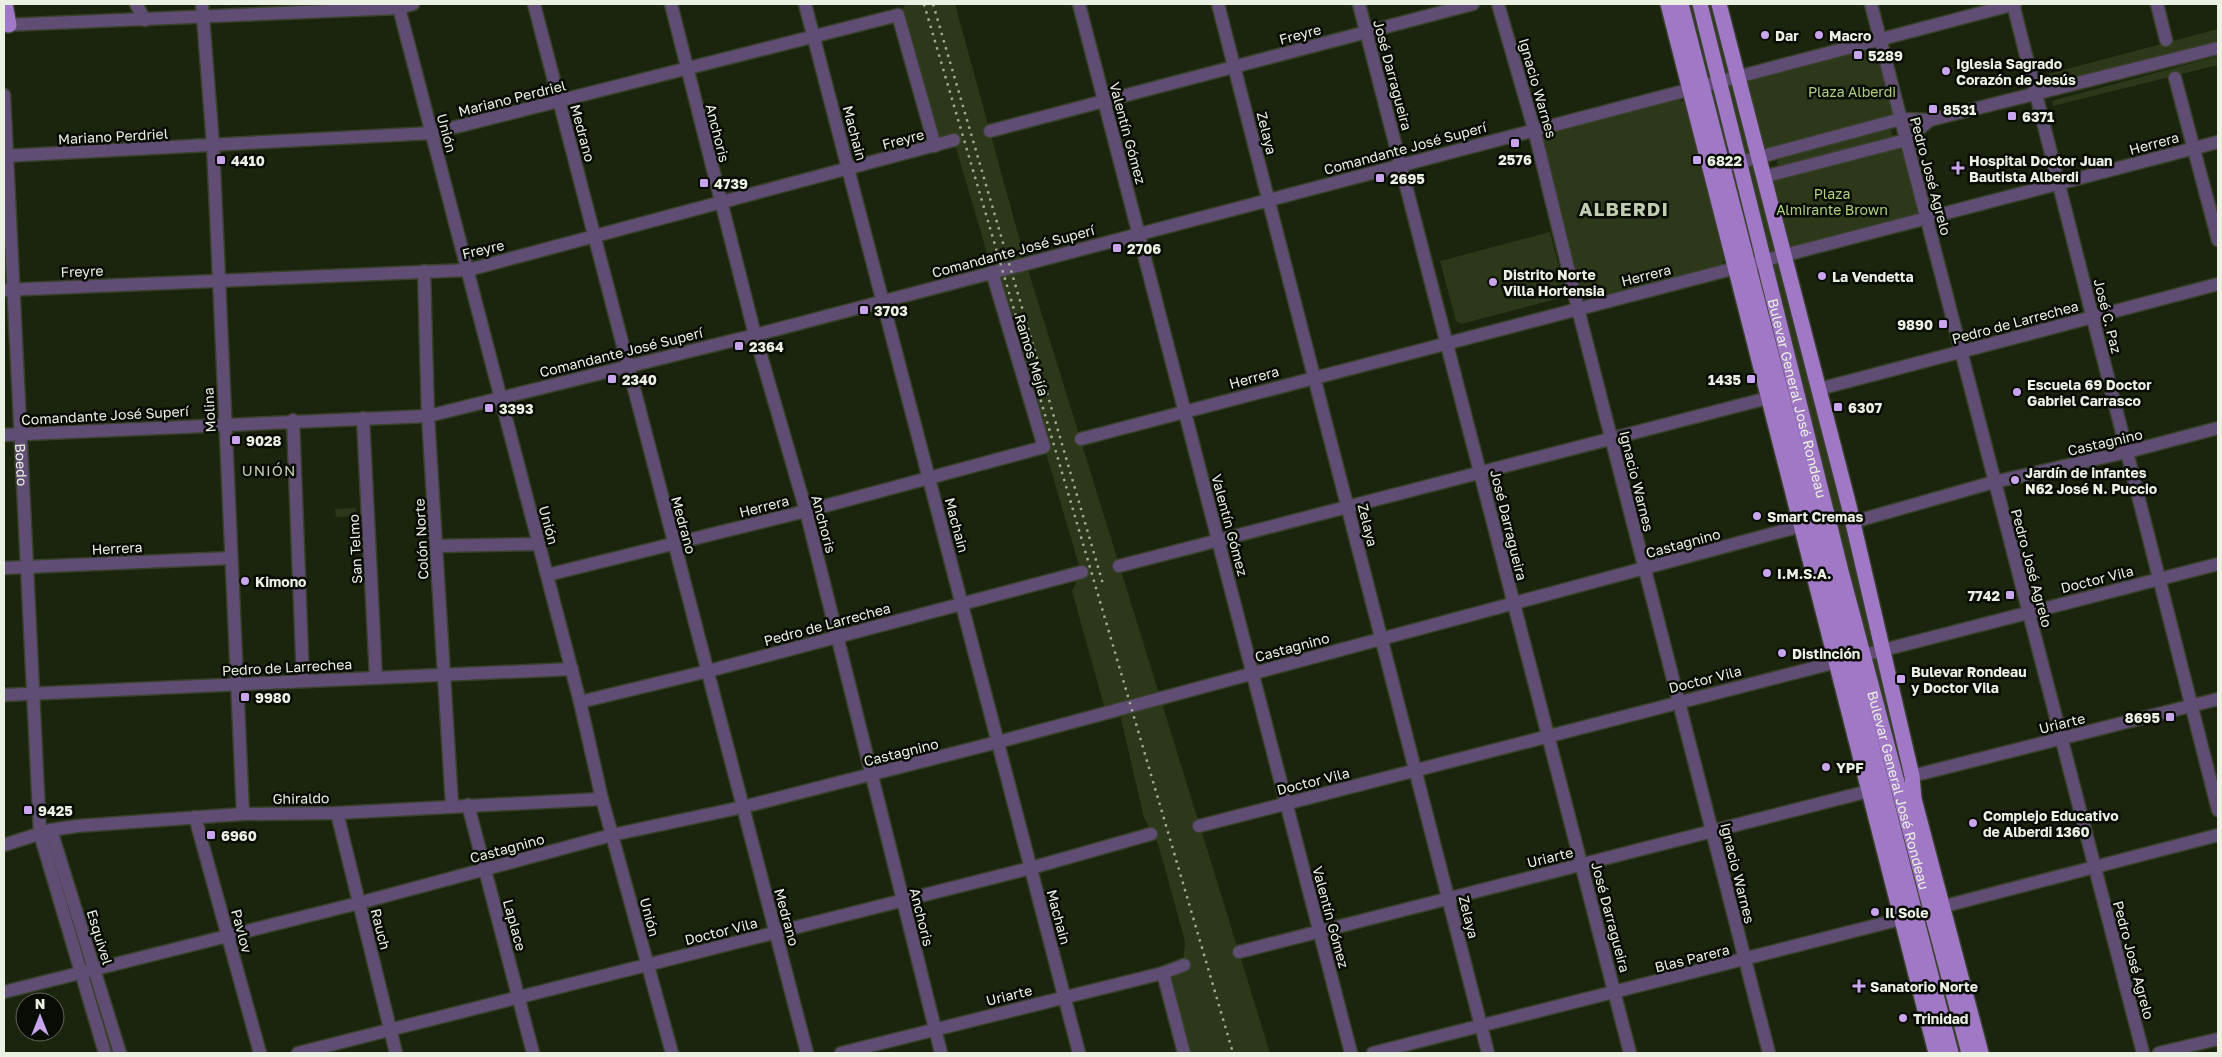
<svg xmlns="http://www.w3.org/2000/svg" width="2222" height="1057" viewBox="0 0 2222 1057" font-family="'Golos Text',sans-serif">
<rect width="100%" height="100%" fill="#1b240d"/>
<path fill="#2c3819" d="M906,4H955L1026,263L1270,1053H1184L1163,973L1183,964L1185,941L1158,844L1144,818L1119,710L1106,713L1072,591L1081,572L954,141L935,146L898,15Z
M1668,4H1719L1763,177L1906,140L1927,218L1784,255L1981,1053H1936Z
M2218,29V41L2053,84L2046,80L2048,74Z
M1870,49L1879,50L1893,105V112L1889,118L1768,151L1759,148L1742,83Z
M2218,56V65L2053,106L2052,102L2055,100Z
M1673,100H1679L1689,104L1726,258L1719,267L1713,270L1589,298L1581,291L1544,143V134Z
M1887,128L1891,129L1893,137L1784,167L1777,164V158Z
M1550,232L1565,290L1560,298L1461,324L1456,321L1440,261Z
M356,508V516L336,517L335,509Z"/>
<g fill="none" stroke-linecap="round" stroke-linejoin="round">
<g stroke="#38412b" stroke-width="15">
<g id="minor">
<path d="M136,4L145,20"/>
<path d="M202,4L213,145L243,814"/>
<path d="M398,4L580,702L602,799L672,1053"/>
<path d="M534,4L807,1053"/>
<path d="M671,4L755,335L806,511L941,1053"/>
<path d="M805,4L1079,1053"/>
<path d="M1079,4L1351,1053"/>
<path d="M1218,4L1488,1053"/>
<path d="M1359,4L1630,1053"/>
<path d="M1498,4L1534,129L1578,309L1769,1053"/>
<path d="M1871,4L2143,1053"/>
<path d="M2013,4L2218,810"/>
<path d="M2157,4L2166,40"/>
<path d="M4,25L399,8L413,4"/>
<path d="M2175,78L2218,240"/>
<path id="s1" d="M4,95L40,834L105,1053"/>
<path d="M990,131L1473,4"/>
<path d="M4,156L432,133L898,15L935,146"/>
<path d="M1715,169L1901,119L1930,120L2218,48"/>
<path d="M1763,177L1906,140L1930,120"/>
<path d="M424,271L428,416L452,805"/>
<path d="M4,290L468,270L954,140"/>
<path d="M1819,389L2218,284"/>
<path d="M363,418L376,678"/>
<path d="M293,420L303,681"/>
<path d="M4,435L428,416L755,335L2015,4"/>
<path d="M1081,439L2218,142"/>
<path d="M1853,522L1994,482L2127,452L2218,428"/>
<path d="M437,546L539,544"/>
<path d="M1119,566L1768,398"/>
<path d="M4,568L231,558"/>
<path d="M547,575L806,511L1044,447L992,272"/>
<path d="M4,695L572,669"/>
<path d="M580,702L708,671L1082,572"/>
<path d="M1912,776L2218,699"/>
<path d="M468,805L533,1053"/>
<path d="M337,813L396,1053"/>
<path d="M195,817L260,1053"/>
<path d="M1199,826L2218,564"/>
<path d="M51,830L120,1053"/>
<path d="M4,845L51,830L77,826L243,814L337,813L602,799"/>
<path d="M1941,907L2218,835"/>
<path d="M1239,952L1869,791"/>
<path d="M1163,973L1184,1053"/>
<path d="M4,992L359,903L612,835L743,807L998,742L1801,526"/>
<path d="M298,1053L1031,868L1151,834"/>
<path d="M841,1053L1163,973L1184,965"/>
<path d="M1373,1053L1901,919"/>
<path d="M2159,1053L2218,1039"/>
</g>
</g>
<g stroke="#38412b" stroke-width="18">
<g id="major">
<path d="M5,4L9,25"/>
<path d="M1668,4L1936,1053"/>
<path d="M1681,4L1951,1053"/>
<path id="s2" d="M1700,4L1842,575L1969,1053"/>
<path d="M1719,4L1849,506L1912,776L1914,799L1981,1053"/>
</g>
</g>
<use href="#minor" stroke="#604d73" stroke-width="12"/>
<use href="#major" stroke="#a078c6" stroke-width="15"/>
<path stroke="#a1a897" stroke-width="2.5" stroke-dasharray="2.5 5" stroke-linecap="butt" d="M924,4L1233,1053
M933,4L1103,584"/>
</g>
<g fill="#c9a5ee" stroke="#080c04" stroke-width="2">
<circle cx="1765" cy="35" r="5"/>
<circle cx="1819" cy="35" r="5"/>
<rect x="1853" y="50" width="10" height="10" rx="2.5"/>
<circle cx="1946" cy="71" r="5"/>
<rect x="1928" y="104" width="10" height="10" rx="2.5"/>
<rect x="2007" y="111" width="10" height="10" rx="2.5"/>
<rect x="1510" y="138" width="10" height="10" rx="2.5"/>
<rect x="216" y="155" width="10" height="10" rx="2.5"/>
<rect x="1692" y="155" width="10" height="10" rx="2.5"/>
<path d="M1955.5 160.5h5v5h5v5h-5v5h-5v-5h-5v-5h5z"/>
<rect x="1375" y="173" width="10" height="10" rx="2.5"/>
<rect x="699" y="178" width="10" height="10" rx="2.5"/>
<rect x="1112" y="243" width="10" height="10" rx="2.5"/>
<circle cx="1822" cy="276" r="5"/>
<circle cx="1493" cy="282" r="5"/>
<rect x="859" y="305" width="10" height="10" rx="2.5"/>
<rect x="1938" y="319" width="10" height="10" rx="2.5"/>
<rect x="734" y="341" width="10" height="10" rx="2.5"/>
<rect x="607" y="374" width="10" height="10" rx="2.5"/>
<rect x="1746" y="374" width="10" height="10" rx="2.5"/>
<circle cx="2017" cy="392" r="5"/>
<rect x="1833" y="402" width="10" height="10" rx="2.5"/>
<rect x="484" y="403" width="10" height="10" rx="2.5"/>
<rect x="231" y="435" width="10" height="10" rx="2.5"/>
<circle cx="2015" cy="480" r="5"/>
<circle cx="1757" cy="516" r="5"/>
<circle cx="1767" cy="573" r="5"/>
<circle cx="245" cy="581" r="5"/>
<rect x="2005" y="590" width="10" height="10" rx="2.5"/>
<circle cx="1782" cy="653" r="5"/>
<rect x="1896" y="674" width="10" height="10" rx="2.5"/>
<rect x="240" y="692" width="10" height="10" rx="2.5"/>
<rect x="2165" y="712" width="10" height="10" rx="2.5"/>
<circle cx="1826" cy="767" r="5"/>
<rect x="23" y="805" width="10" height="10" rx="2.5"/>
<circle cx="1973" cy="823" r="5"/>
<rect x="206" y="830" width="10" height="10" rx="2.5"/>
<circle cx="1875" cy="912" r="5"/>
<path d="M1856.5 978.5h5v5h5v5h-5v5h-5v-5h-5v-5h5z"/>
<circle cx="1903" cy="1018" r="5"/>
</g>
<g text-anchor="middle" dominant-baseline="central" stroke-width="5" stroke-linejoin="round" paint-order="stroke">
<g font-size="14" fill="#eaf0e2" stroke="#080c04">
<text transform="translate(1300 34) rotate(-15)">Freyre</text>
<text transform="translate(1393 75) rotate(75)">José Darragueira</text>
<text transform="translate(1538 88) rotate(74)">Ignacio Warnes</text>
<text transform="translate(512 98) rotate(-14)">Mariano Perdriel</text>
<text transform="translate(447 133) rotate(75)">Unión</text>
<text transform="translate(583 133) rotate(75)">Medrano</text>
<text transform="translate(718 133) rotate(76)">Anchoris</text>
<text transform="translate(855 133) rotate(75)">Machain</text>
<text transform="translate(1128 133) rotate(75)">Valentín Gómez</text>
<text transform="translate(1267 133) rotate(76)">Zelaya</text>
<text transform="translate(113 136) rotate(-3)">Mariano Perdriel</text>
<text transform="translate(903 139) rotate(-15)">Freyre</text>
<text transform="translate(2154 143) rotate(-15)">Herrera</text>
<text transform="translate(1405 148) rotate(-15)">Comandante José Superí</text>
<text transform="translate(1931 176) rotate(75)">Pedro José Agrelo</text>
<text transform="translate(483 249) rotate(-13)">Freyre</text>
<text transform="translate(1013 251) rotate(-15)">Comandante José Superí</text>
<text transform="translate(82 271) rotate(-2)">Freyre</text>
<text transform="translate(1646 275) rotate(-14)">Herrera</text>
<text transform="translate(2108 316) rotate(76)">José C. Paz</text>
<text transform="translate(2015 322) rotate(-15)">Pedro de Larrechea</text>
<text transform="translate(621 352) rotate(-14)">Comandante José Superí</text>
<text transform="translate(1032 355) rotate(73)">Ramos Mejía</text>
<text transform="translate(1254 377) rotate(-15)">Herrera</text>
<text stroke="none"><textPath href="#s2" startOffset="406">Bulevar General José Rondeau</textPath></text>
<text transform="translate(209 410) rotate(-93)">Molina</text>
<text transform="translate(105 415) rotate(-3)">Comandante José Superí</text>
<text transform="translate(2105 442) rotate(-13)">Castagnino</text>
<text stroke="none"><textPath href="#s1" startOffset="370">Boedo</textPath></text>
<text transform="translate(1637 481) rotate(76)">Ignacio Warnes</text>
<text transform="translate(764 506) rotate(-14)">Herrera</text>
<text transform="translate(824 524) rotate(75)">Anchoris</text>
<text transform="translate(549 525) rotate(75)">Unión</text>
<text transform="translate(684 525) rotate(75)">Medrano</text>
<text transform="translate(957 525) rotate(75)">Machain</text>
<text transform="translate(1230 525) rotate(75)">Valentín Gómez</text>
<text transform="translate(1368 525) rotate(76)">Zelaya</text>
<text transform="translate(1509 525) rotate(76)">José Darragueira</text>
<text transform="translate(421 539) rotate(-93)">Colón Norte</text>
<text transform="translate(1683 543) rotate(-15)">Castagnino</text>
<text transform="translate(117 548) rotate(-3)">Herrera</text>
<text transform="translate(355 549) rotate(-93)">San Telmo</text>
<text transform="translate(2032 568) rotate(75)">Pedro José Agrelo</text>
<text transform="translate(2097 579) rotate(-14)">Doctor Vila</text>
<text transform="translate(827 624) rotate(-15)">Pedro de Larrechea</text>
<text transform="translate(1292 647) rotate(-15)">Castagnino</text>
<text transform="translate(287 667) rotate(-3)">Pedro de Larrechea</text>
<text transform="translate(1705 679) rotate(-14)">Doctor Vila</text>
<text transform="translate(2062 723) rotate(-14)">Uriarte</text>
<text transform="translate(901 752) rotate(-14)">Castagnino</text>
<text transform="translate(1313 781) rotate(-14)">Doctor Vila</text>
<text stroke="none"><textPath href="#s2" startOffset="811">Bulevar General José Rondeau</textPath></text>
<text transform="translate(301 798) rotate(-1)">Ghiraldo</text>
<text transform="translate(507 848) rotate(-15)">Castagnino</text>
<text transform="translate(1550 857) rotate(-14)">Uriarte</text>
<text transform="translate(1738 873) rotate(76)">Ignacio Warnes</text>
<text transform="translate(650 917) rotate(75)">Unión</text>
<text transform="translate(787 917) rotate(75)">Medrano</text>
<text transform="translate(922 917) rotate(76)">Anchoris</text>
<text transform="translate(1059 917) rotate(75)">Machain</text>
<text transform="translate(1331 917) rotate(75)">Valentín Gómez</text>
<text transform="translate(1469 917) rotate(76)">Zelaya</text>
<text transform="translate(1611 917) rotate(75)">José Darragueira</text>
<text transform="translate(515 925) rotate(75)">Laplace</text>
<text transform="translate(381 929) rotate(76)">Rauch</text>
<text transform="translate(242 931) rotate(75)">Pavlov</text>
<text transform="translate(721 931) rotate(-14)">Doctor Vila</text>
<text transform="translate(100 937) rotate(73)">Esquivel</text>
<text transform="translate(1692 958) rotate(-14)">Blas Parera</text>
<text transform="translate(2134 960) rotate(75)">Pedro José Agrelo</text>
<text transform="translate(1009 995) rotate(-14)">Uriarte</text>
</g>
<g font-size="14" font-weight="bold" fill="#eaf0e2" stroke="#080c04" text-anchor="start">
<text x="1775" y="35">Dar</text>
<text x="1829" y="35">Macro</text>
<text x="1868" y="55">5289</text>
<text x="1956" y="63">Iglesia Sagrado<tspan x="1956" dy="16">Corazón de Jesús</tspan></text>
<text x="1943" y="109">8531</text>
<text x="2022" y="116">6371</text>
<text x="1515" y="159" text-anchor="middle">2576</text>
<text x="231" y="160">4410</text>
<text x="1707" y="160">6822</text>
<text x="1969" y="160">Hospital Doctor Juan<tspan x="1969" dy="16">Bautista Alberdi</tspan></text>
<text x="1390" y="178">2695</text>
<text x="714" y="183">4739</text>
<text x="1127" y="248">2706</text>
<text x="1503" y="274">Distrito Norte<tspan x="1503" dy="16">Villa Hortensia</tspan></text>
<text x="1832" y="276">La Vendetta</text>
<text x="874" y="310">3703</text>
<text x="1933" y="324" text-anchor="end">9890</text>
<text x="749" y="346">2364</text>
<text x="622" y="379">2340</text>
<text x="1741" y="379" text-anchor="end">1435</text>
<text x="2027" y="384">Escuela 69 Doctor<tspan x="2027" dy="16">Gabriel Carrasco</tspan></text>
<text x="1848" y="407">6307</text>
<text x="499" y="408">3393</text>
<text x="246" y="440">9028</text>
<text x="2025" y="472">Jardín de infantes<tspan x="2025" dy="16">N62 José N. Puccio</tspan></text>
<text x="1767" y="516">Smart Cremas</text>
<text x="1777" y="573">I.M.S.A.</text>
<text x="255" y="581">Kimono</text>
<text x="2000" y="595" text-anchor="end">7742</text>
<text x="1792" y="653">Distinción</text>
<text x="1911" y="671">Bulevar Rondeau<tspan x="1911" dy="16">y Doctor Vila</tspan></text>
<text x="255" y="697">9980</text>
<text x="2160" y="717" text-anchor="end">8695</text>
<text x="1836" y="767">YPF</text>
<text x="38" y="810">9425</text>
<text x="1983" y="815">Complejo Educativo<tspan x="1983" dy="16">de Alberdi 1360</tspan></text>
<text x="221" y="835">6960</text>
<text x="1885" y="912">Il Sole</text>
<text x="1870" y="986">Sanatorio Norte</text>
<text x="1913" y="1018">Trinidad</text>
</g>
<g font-size="14" fill="#b0d080" stroke="#080c04">
<text x="1852" y="91">Plaza Alberdi</text>
<text x="1832" y="193">Plaza<tspan x="1832" dy="16">Almirante Brown</tspan></text>
</g>
<g font-size="15" letter-spacing="1" fill="#c1cdb1" stroke="#080c04">
<text x="269" y="470">UNIÓN</text>
</g>
<g font-size="19" font-weight="bold" letter-spacing="1" fill="#c1cdb1" stroke="#080c04">
<text x="1624" y="208">ALBERDI</text>
</g>
</g>
<rect width="2222" height="1057" fill="none" stroke="#eaf0e2" stroke-width="10"/>
<g transform="translate(40 1017)"><circle r="24" fill="#080c04" stroke="#62675d"/>
<path d="M0-4L9 19L0 12L-9 19Z" fill="#c9a5ee"/>
<text y="-8" font-size="14" font-weight="bold" text-anchor="middle" fill="#eaf0e2">N</text>
</g>
</svg>
